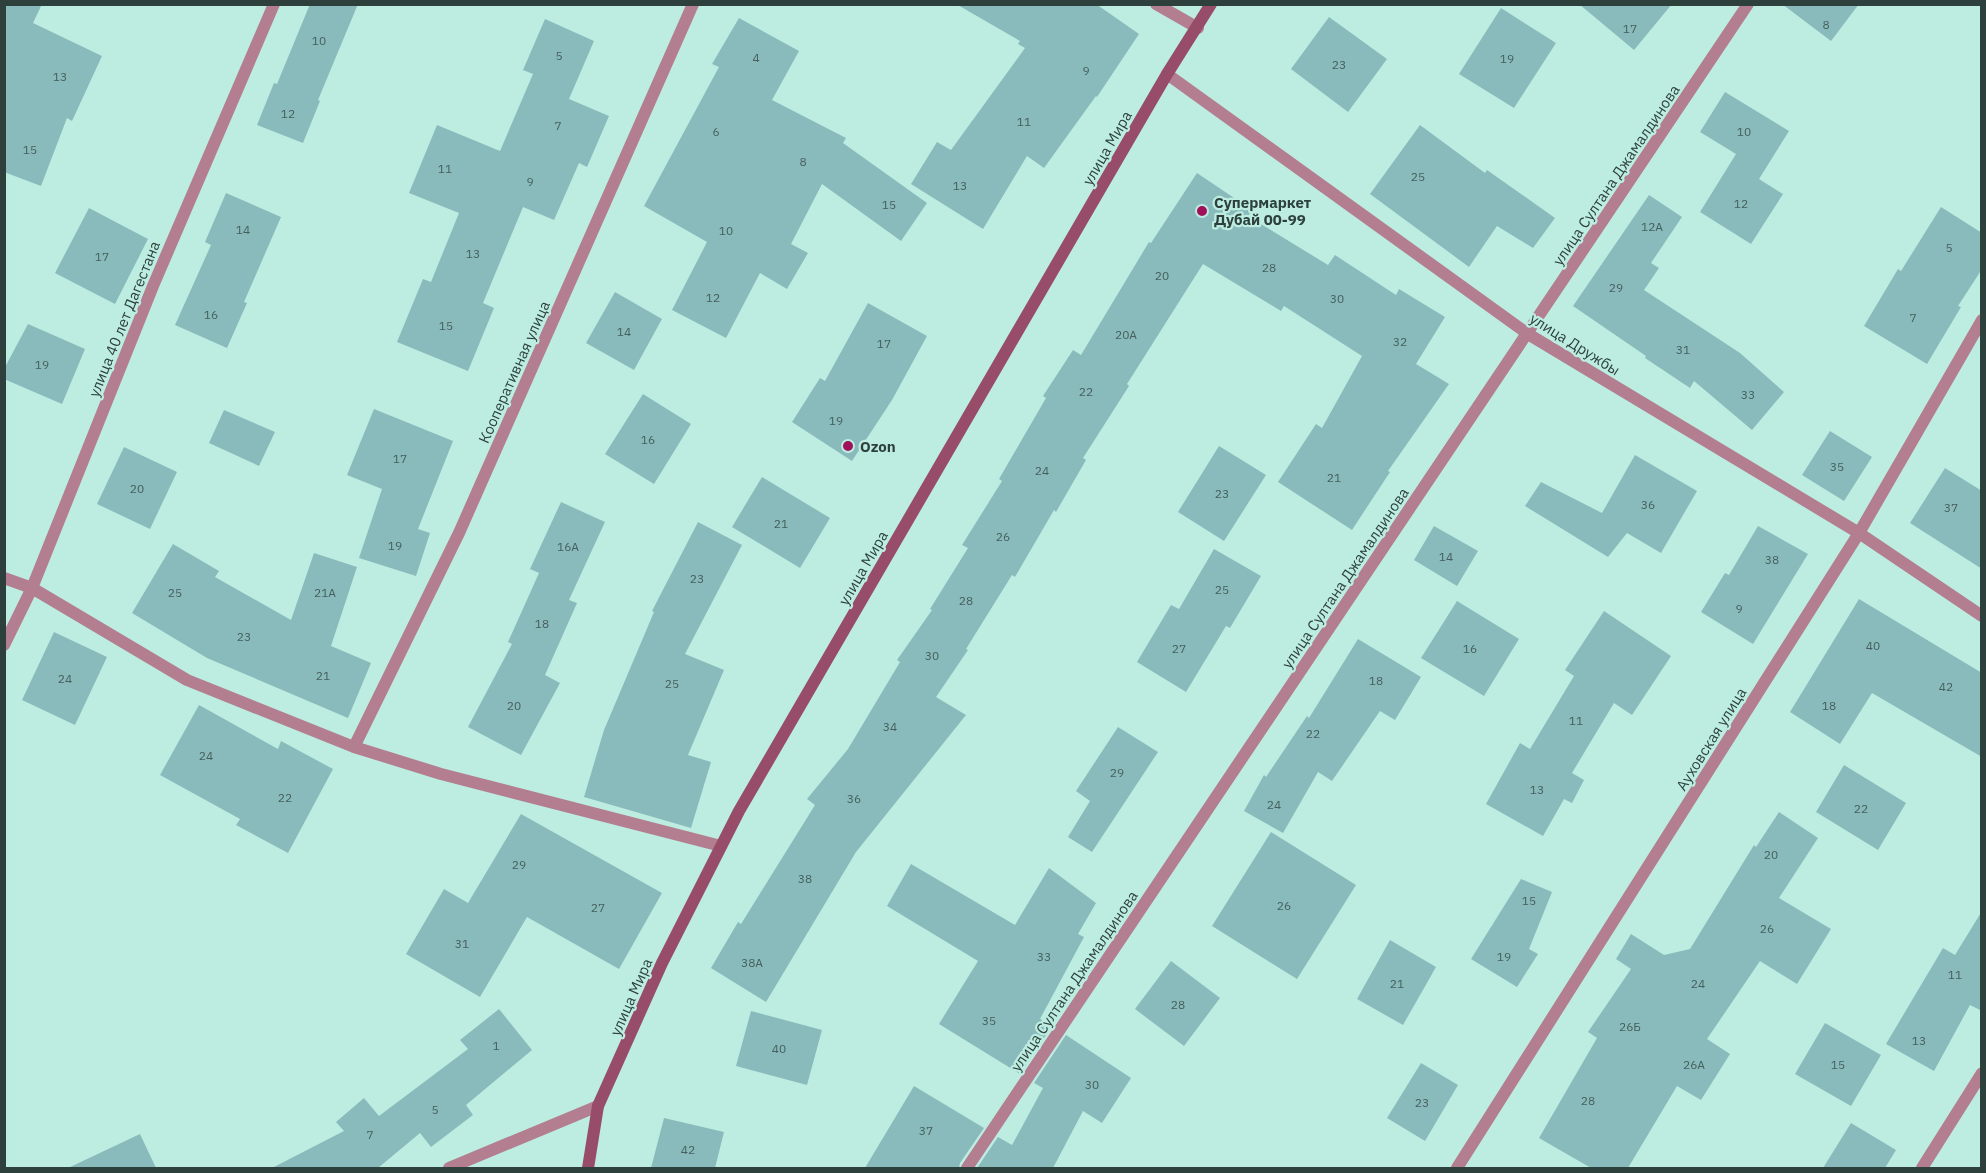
<svg xmlns="http://www.w3.org/2000/svg" width="1986" height="1173" viewBox="0 0 1986 1173" font-family="'IBM Plex Sans',sans-serif">
<rect width="100%" height="100%" fill="#bdede1"/>
<path fill="#8abbbc" d="M4,4H42L33,23L102,56L72,121L67,118L41,186L4,172Z
M310,4H358L318,100L320,101L303,143L257,125L274,83L277,84Z
M956,4H1096L1139,34L1097,97L1096,96L1044,168L1027,156L983,229L911,184L937,142L951,150L1025,48L1018,44L1020,41Z
M1579,4H1672L1634,50Z
M1782,4H1859L1831,41Z
M1501,8L1556,43L1514,108L1459,74Z
M1329,17L1387,59L1348,112L1291,69Z
M739,18L799,51L772,100L846,138L843,143L927,203L901,241L822,184L791,244L808,253L787,289L760,273L726,338L672,310L707,242L644,206L719,67L712,64Z
M545,19L594,41L569,99L609,116L587,167L579,163L554,220L523,207L483,303L494,308L468,371L397,342L423,279L431,282L459,213L409,193L437,125L500,151L533,74L523,70Z
M1725,92L1789,131L1759,179L1783,194L1751,244L1700,212L1736,154L1700,132Z
M1420,125L1485,173L1487,170L1555,218L1533,248L1497,226L1469,267L1370,194Z
M1197,173L1252,210L1248,216L1328,265L1335,255L1396,295L1399,289L1445,317L1416,364L1449,384L1388,471L1390,472L1352,530L1278,482L1316,424L1322,428L1362,356L1284,306L1281,311L1203,264L1127,384L1129,386L1083,458L1086,460L1056,512L1054,510L1015,577L1012,575L966,649L968,650L936,697L966,715L856,852L766,1002L711,968L738,922L741,924L815,805L807,799L848,749L900,662L897,660L932,610L930,609L968,548L962,545L1002,481L999,479L1046,398L1043,396L1073,350L1081,355L1149,242L1151,243Z
M226,193L281,217L244,302L247,303L227,348L175,325L211,245L205,242Z
M1649,195L1682,217L1651,263L1659,268L1644,290L1740,353L1784,392L1752,430L1694,381L1690,388L1645,358L1646,356L1573,306Z
M1941,207L1982,233V269L1958,306L1961,307L1927,364L1864,326L1898,269L1901,271Z
M89,208L148,239L115,304L55,273Z
M615,292L662,319L634,370L586,343Z
M868,303L927,336L892,400L852,461L792,422L820,378L825,381Z
M28,324L85,349L62,404L4,379V369Z
M643,394L691,424L654,484L605,454Z
M374,409L453,441L418,529L430,533L416,576L359,558L382,489L347,475Z
M224,410L275,432L259,466L209,443Z
M1830,431L1872,457L1844,501L1802,475Z
M1219,446L1266,475L1224,541L1178,512Z
M124,447L177,472L150,529L97,504Z
M1635,455L1697,491L1661,553L1627,533L1608,557L1525,506L1541,482L1602,513Z
M1945,468L1982,491V569L1910,523Z
M762,477L830,518L800,568L732,527Z
M561,502L605,522L569,600L577,603L545,675L560,683L521,755L468,727L512,644L508,642L539,573L530,569Z
M698,522L742,545L685,654L724,670L688,755L711,762L691,828L584,797L604,730L654,612L652,611Z
M1434,526L1478,551L1457,586L1414,560Z
M1758,526L1808,554L1753,644L1701,612L1725,573L1729,575Z
M173,544L219,571L215,577L291,620L314,553L357,567L331,646L371,663L348,718L207,658L132,613Z
M1214,549L1261,576L1230,628L1226,626L1186,692L1137,662L1171,605L1179,609Z
M1859,599L1982,673V757L1872,693L1840,744L1790,712Z
M1457,601L1519,639L1484,696L1421,658Z
M1604,611L1671,656L1632,715L1614,703L1572,773L1584,780L1572,803L1564,799L1543,836L1486,804L1520,743L1530,749L1574,676L1565,670Z
M54,632L107,657L75,725L22,700Z
M1358,639L1421,677L1395,720L1380,711L1332,781L1318,772L1283,833L1244,811L1264,775L1266,777L1307,716L1309,718Z
M199,705L278,749L281,741L333,769L288,853L236,825L240,819L160,775Z
M1118,727L1158,752L1092,852L1068,837L1090,801L1076,791Z
M1844,765L1906,803L1878,850L1816,812Z
M1779,812L1818,838L1779,898L1831,929L1797,984L1760,961L1707,1039L1730,1054L1701,1100L1677,1086L1628,1168H1591L1539,1138L1597,1038L1588,1032L1631,969L1616,959L1631,934L1664,955L1690,949L1754,845L1756,847Z
M521,814L662,893L619,969L527,917L480,997L406,954L444,889L468,903Z
M1271,832L1356,885L1297,979L1212,926Z
M911,864L1015,925L1049,868L1096,903L1078,934L1084,937L1040,1019L1052,1026L1020,1074L939,1024L978,961L887,906Z
M1521,879L1552,892L1529,949L1538,954L1517,987L1471,959Z
M1982,911V1011L1970,1005L1934,1071L1886,1044L1943,948L1955,955Z
M1390,940L1436,967L1403,1025L1357,999Z
M1171,961L1220,998L1184,1046L1135,1009Z
M499,1009L532,1050L466,1105L473,1115L431,1147L420,1133L378,1168H272L344,1131L336,1122L364,1098L379,1116L468,1049L460,1040Z
M751,1011L822,1030L807,1085L736,1066Z
M1825,1023L1881,1055L1851,1106L1795,1074Z
M1066,1035L1131,1078L1102,1123L1083,1111L1053,1168H977L998,1137L1012,1145L1043,1088L1034,1083Z
M1421,1063L1458,1085L1425,1141L1387,1118Z
M914,1086L984,1128L960,1163L959,1168H865Z
M664,1118L724,1132L715,1168H651Z
M1851,1123L1896,1150L1885,1168H1823Z
M140,1134L156,1168H68Z"/>
<g fill="none" stroke-linecap="round" stroke-linejoin="round">
<path stroke="#b37e8f" stroke-width="12" d="M1156,4L1198,28
M1167,74L1528,334L1859,533L1982,616
M4,578L32,588L187,680L354,747L441,774L721,846
M4,645L32,588L153,286L274,4
M354,747L459,533L693,4
M449,1168L598,1106
M967,1168L1748,4
M1457,1168L1859,533L1982,320
M1922,1168L1982,1073"/>
<path stroke="#974c68" stroke-width="12" d="M588,1168L598,1106L662,963L739,811L1167,74L1211,4"/>
</g>
<g fill="#a01159" stroke="#bdede1" stroke-width="2">
<circle cx="1202" cy="211" r="6"/>
<circle cx="848" cy="446" r="6"/>
</g>
<g text-anchor="middle" dominant-baseline="central" stroke-width="4.5" stroke-linejoin="round" paint-order="stroke">
<g font-size="12" fill="#445f5c">
<text x="1826" y="24">8</text>
<text x="1630" y="28">17</text>
<text x="319" y="40">10</text>
<text x="559" y="55">5</text>
<text x="756" y="57">4</text>
<text x="1507" y="58">19</text>
<text x="1339" y="64">23</text>
<text x="1086" y="70">9</text>
<text x="60" y="76">13</text>
<text x="288" y="113">12</text>
<text x="1024" y="121">11</text>
<text x="558" y="125">7</text>
<text x="716" y="131">6</text>
<text x="1744" y="131">10</text>
<text x="30" y="149">15</text>
<text x="803" y="161">8</text>
<text x="445" y="168">11</text>
<text x="1418" y="176">25</text>
<text x="530" y="181">9</text>
<text x="960" y="185">13</text>
<text x="1741" y="203">12</text>
<text x="889" y="204">15</text>
<text x="1652" y="226">12А</text>
<text x="243" y="229">14</text>
<text x="726" y="230">10</text>
<text x="1949" y="247">5</text>
<text x="473" y="253">13</text>
<text x="102" y="256">17</text>
<text x="1269" y="267">28</text>
<text x="1162" y="275">20</text>
<text x="1616" y="287">29</text>
<text x="713" y="297">12</text>
<text x="1337" y="298">30</text>
<text x="211" y="314">16</text>
<text x="1913" y="317">7</text>
<text x="446" y="325">15</text>
<text x="624" y="331">14</text>
<text x="1126" y="334">20А</text>
<text x="1400" y="341">32</text>
<text x="884" y="343">17</text>
<text x="1683" y="349">31</text>
<text x="42" y="364">19</text>
<text x="1086" y="391">22</text>
<text x="1748" y="394">33</text>
<text x="836" y="420">19</text>
<text x="648" y="439">16</text>
<text x="400" y="458">17</text>
<text x="1837" y="466">35</text>
<text x="1042" y="470">24</text>
<text x="1334" y="477">21</text>
<text x="137" y="488">20</text>
<text x="1222" y="493">23</text>
<text x="1648" y="504">36</text>
<text x="1951" y="507">37</text>
<text x="781" y="523">21</text>
<text x="1003" y="536">26</text>
<text x="395" y="545">19</text>
<text x="568" y="546">16А</text>
<text x="1446" y="556">14</text>
<text x="1772" y="559">38</text>
<text x="697" y="578">23</text>
<text x="1222" y="589">25</text>
<text x="175" y="592">25</text>
<text x="325" y="592">21А</text>
<text x="966" y="600">28</text>
<text x="1739" y="608">9</text>
<text x="542" y="623">18</text>
<text x="244" y="636">23</text>
<text x="1873" y="645">40</text>
<text x="1179" y="648">27</text>
<text x="1470" y="648">16</text>
<text x="932" y="655">30</text>
<text x="323" y="675">21</text>
<text x="65" y="678">24</text>
<text x="1376" y="680">18</text>
<text x="672" y="683">25</text>
<text x="1946" y="686">42</text>
<text x="514" y="705">20</text>
<text x="1829" y="705">18</text>
<text x="1576" y="720">11</text>
<text x="890" y="726">34</text>
<text x="1313" y="733">22</text>
<text x="206" y="755">24</text>
<text x="1117" y="772">29</text>
<text x="1537" y="789">13</text>
<text x="285" y="797">22</text>
<text x="854" y="798">36</text>
<text x="1274" y="804">24</text>
<text x="1861" y="808">22</text>
<text x="1771" y="854">20</text>
<text x="519" y="864">29</text>
<text x="805" y="878">38</text>
<text x="1529" y="900">15</text>
<text x="1284" y="905">26</text>
<text x="598" y="907">27</text>
<text x="1767" y="928">26</text>
<text x="462" y="943">31</text>
<text x="1044" y="956">33</text>
<text x="1504" y="956">19</text>
<text x="752" y="962">38А</text>
<text x="1955" y="974">11</text>
<text x="1397" y="983">21</text>
<text x="1698" y="983">24</text>
<text x="1178" y="1004">28</text>
<text x="989" y="1020">35</text>
<text x="1630" y="1026">26Б</text>
<text x="1919" y="1040">13</text>
<text x="496" y="1045">1</text>
<text x="779" y="1048">40</text>
<text x="1694" y="1064">26А</text>
<text x="1838" y="1064">15</text>
<text x="1092" y="1084">30</text>
<text x="1588" y="1100">28</text>
<text x="1422" y="1102">23</text>
<text x="435" y="1109">5</text>
<text x="926" y="1130">37</text>
<text x="370" y="1134">7</text>
<text x="688" y="1149">42</text>
</g>
<g font-size="15" fill="#2d403c" stroke="#bdede1">
<text transform="translate(1107 148) rotate(-60)">улица Мира</text>
<text transform="translate(1616 175) rotate(-56)">улица Султана Джамалдинова</text>
<text transform="translate(124 319) rotate(-68)">улица 40 лет Дагестана</text>
<text transform="translate(1575 344) rotate(32)">улица Дружбы</text>
<text transform="translate(514 372) rotate(-66)">Кооперативная улица</text>
<text transform="translate(863 568) rotate(-60)">улица Мира</text>
<text transform="translate(1345 578) rotate(-56)">улица Султана Джамалдинова</text>
<text transform="translate(1711 739) rotate(-58)">Ауховская улица</text>
<text transform="translate(1074 981) rotate(-56)">улица Султана Джамалдинова</text>
<text transform="translate(631 997) rotate(-66)">улица Мира</text>
</g>
<g font-size="15" font-weight="bold" fill="#2d403c" stroke="#bdede1" text-anchor="start">
<text x="1214" y="202">Супермаркет<tspan x="1214" dy="17">Дубай 00-99</tspan></text>
<text x="860" y="446">Ozon</text>
</g>
</g>
<rect width="1986" height="1173" fill="none" stroke="#2d403c" stroke-width="12"/>
</svg>
